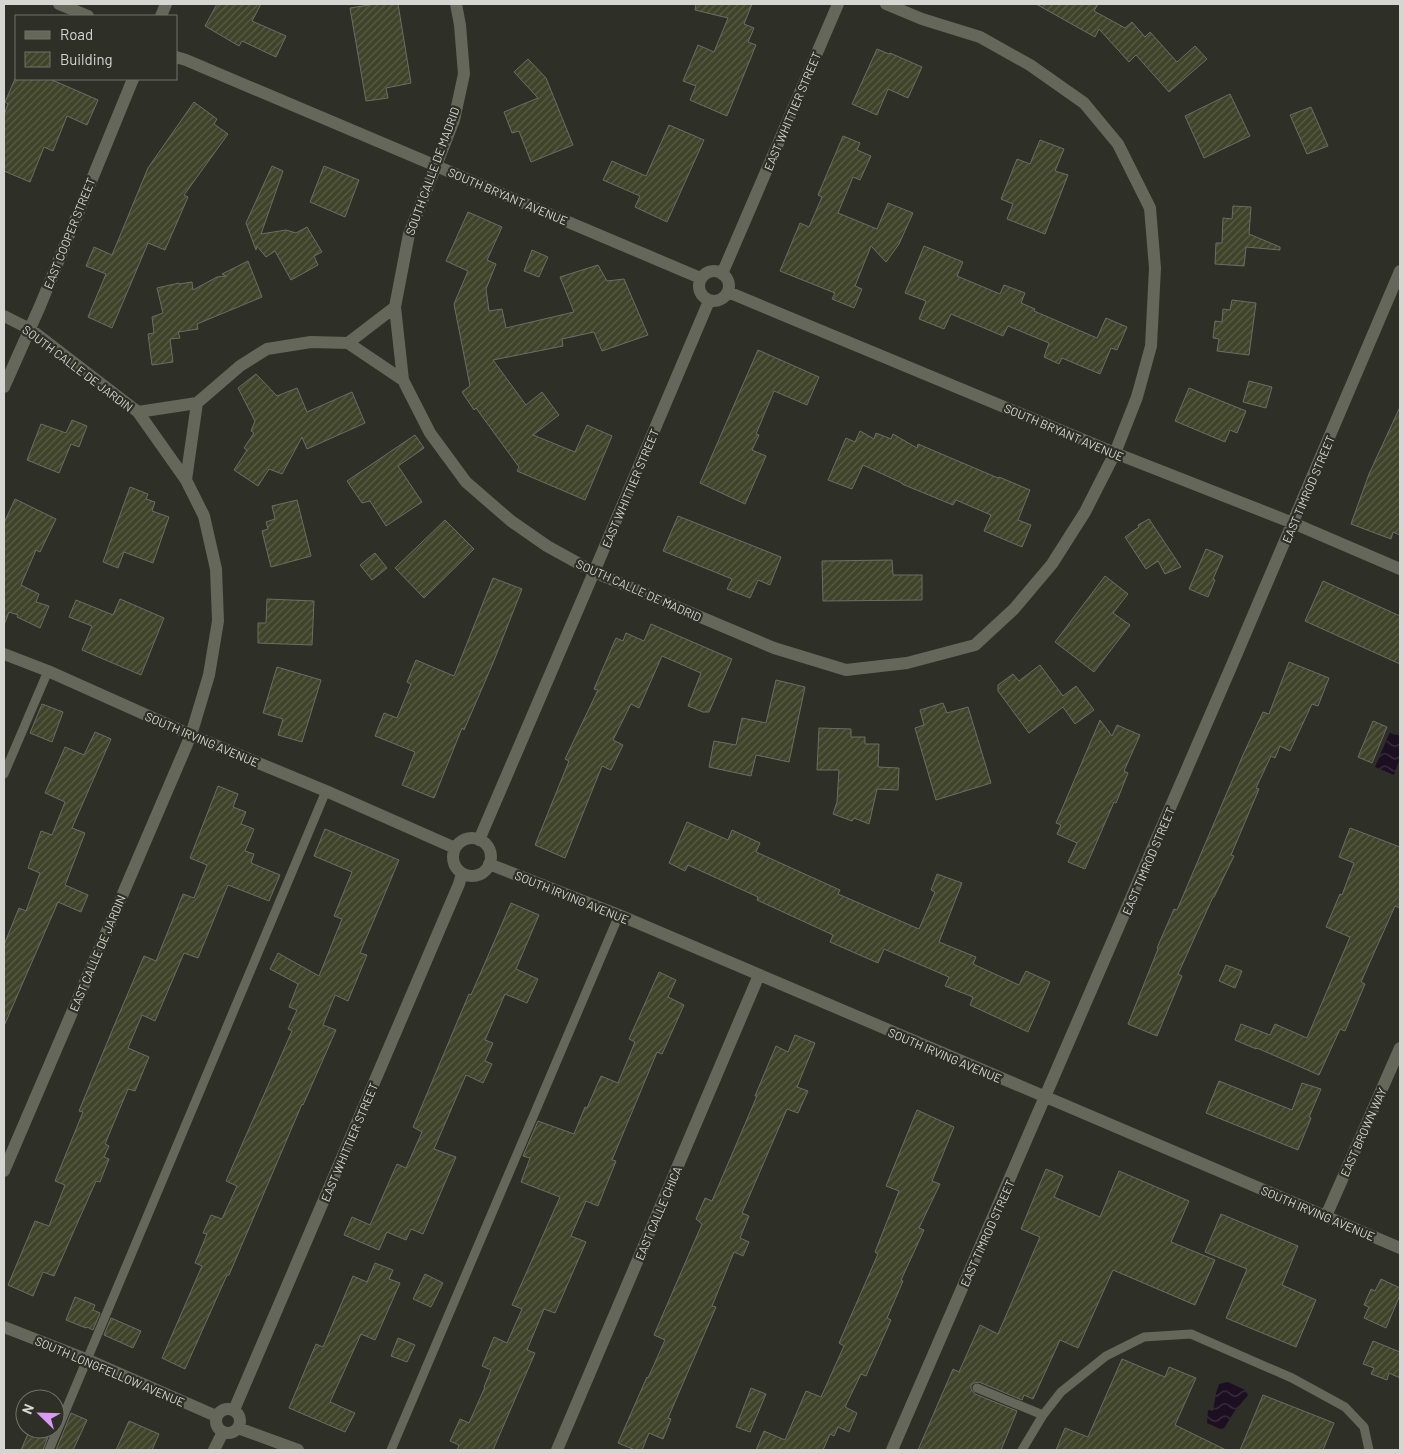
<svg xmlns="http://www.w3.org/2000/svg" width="1404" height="1454" viewBox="0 0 1404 1454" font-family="Barlow,sans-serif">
<defs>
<pattern id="water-waves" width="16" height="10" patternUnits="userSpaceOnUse" patternTransform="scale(1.25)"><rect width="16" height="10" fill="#1d0f22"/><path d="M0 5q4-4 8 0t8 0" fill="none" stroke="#3d3141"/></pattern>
<pattern id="building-hatch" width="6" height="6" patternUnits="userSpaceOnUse" patternTransform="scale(1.25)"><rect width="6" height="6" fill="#3f4329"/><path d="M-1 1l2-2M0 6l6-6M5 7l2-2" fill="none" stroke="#5a5d47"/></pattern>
</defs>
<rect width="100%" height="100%" fill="#2e2f27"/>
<path fill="url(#water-waves)" d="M1390,732L1400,736V758L1394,775L1375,767Z
M1228,1382L1245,1390L1248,1395L1234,1412L1223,1430L1207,1423L1208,1410L1213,1411L1216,1393L1219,1384Z"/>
<path fill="url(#building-hatch)" stroke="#6c6e65" d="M217,4H261L252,21L286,36L276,57L242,41L239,46L205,26Z
M375,4H398L411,83L386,88L388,98L366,101L350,8Z
M696,4H752L744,24L754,28L748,42L756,45L727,116L690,100L696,86L683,81L698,45L714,52L728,18L695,10Z
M1036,4H1098L1094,11L1125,28L1132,22L1145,37L1150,32L1177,62L1195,46L1207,59L1169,92L1136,55L1129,62L1099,29L1095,37Z
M877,49L889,54L890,53L922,67L908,98L888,89L877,115L852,104Z
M528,59L546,78L573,145L531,162L519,131L512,133L504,112L538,98L514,72Z
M15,79H50L98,100L87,125L67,116L53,151L44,147L30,182L4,171V115L8,104L5,102Z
M1230,94L1250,136L1204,158L1185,116Z
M194,102L217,119L214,124L228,134L184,195L188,197L165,250L148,243L112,328L88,317L106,274L86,266L94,247L112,255L148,168Z
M1311,107L1328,146L1307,154L1290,115Z
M669,125L704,140L667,222L635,207L640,196L603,180L612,161L646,176Z
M843,136L860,143L857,150L871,156L860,180L853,177L838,213L877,229L888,203L913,213L899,244L886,262L871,246L855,286L862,289L854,308L832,299L835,293L780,271L800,223L809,227L822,197L818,195Z
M1040,140L1064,149L1055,171L1068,175L1045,234L1007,219L1013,204L1001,199L1017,159L1030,164Z
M272,166L283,171L261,234L286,230L296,233L307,227L322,252L314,256L318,265L291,280L275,251L266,257L257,246L256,250L246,223Z
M324,166L359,180L345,217L310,202Z
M1233,206L1251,207L1249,234L1280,247V250L1246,247L1244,266L1215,264L1216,243H1222L1223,218L1232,219Z
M468,212L502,227L487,260L496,264L486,289L489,311L502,309L506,328L574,312L560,277L598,265L607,281L624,279L648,335L602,351L594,332L562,339L563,346L493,360L526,405L542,392L559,415L533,435L575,452L587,425L612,436L585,500L517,471L519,467L476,408L474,410L462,392L470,386L454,304L468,271L446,261Z
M924,246L963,262L957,276L1000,294L1004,285L1025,293L1021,303L1035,309L1034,311L1097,338L1106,318L1127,327L1117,350L1111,348L1100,374L1062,358L1059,364L1044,357L1049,343L1008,326L1003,336L951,314L944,329L919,319L926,301L905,293Z
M532,250L548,257L539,277L524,271Z
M248,261L262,297L197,324L198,329L178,332L180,338L170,339L173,362L152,365L148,334L154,333L152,317L163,313L157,288L179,283V284L192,282L193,290L217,277L226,276L222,274Z
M1232,300L1256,303L1249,355L1217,351L1219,339L1213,338L1215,321L1222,322L1223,309L1230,310Z
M758,350L819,377L807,405L774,391L756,434L759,435L752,450L766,456L745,504L700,483Z
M256,374L277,396L297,388L307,412L352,392L365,423L307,449L302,437L282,474L269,469L258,486L234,470L247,450L244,448L254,433L251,431L255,421L238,388Z
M1249,381L1272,387L1266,408L1243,402Z
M1189,388L1246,411L1237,433L1230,430L1225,442L1175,421Z
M1400,407V535L1393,532L1391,539L1351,524L1369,474Z
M72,420L87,426L79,447L71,444L59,473L27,460L41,424L66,433Z
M860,431L874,439L876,433L891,439L893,434L917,448L918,444L998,478L999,477L1030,490L1018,520L1031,525L1022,547L984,531L991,515L956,500L953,505L902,484V483L863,465L852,489L828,480L846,438L855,442Z
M415,435L424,448L398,466L422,502L386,526L370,501L362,503L347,481Z
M130,487L148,494L146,499L155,502L152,511L169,517L153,563L124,552L118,568L103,562Z
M15,499L56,519L40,552L36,550L21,585L39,594L36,602L49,606L40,628L17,617L18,615L9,612L4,625V523Z
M297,500L311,556L271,567L262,531L268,529L266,522L275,519L272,506Z
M678,516L781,557L770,585L758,580L750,598L727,589L732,579L663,551Z
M1149,519L1181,567L1165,574L1158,561L1146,569L1125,537L1139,527L1138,525Z
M445,520L474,549L424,598L395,568Z
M1206,549L1223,556L1213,579L1215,580L1208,597L1189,589Z
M375,553L387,568L372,580L360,565Z
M892,560L893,575H922V600L823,601L822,561Z
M1105,576L1128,594L1113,613L1130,625L1094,672L1055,642Z
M493,578L522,589L493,663L464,730L462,728L434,798L402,785L415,752L375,736L384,713L397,718L411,684L407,682L416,660L454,676Z
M1323,581L1400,616V664L1305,621Z
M120,599L164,618L141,675L82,650L92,626L69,617L76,600L113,615Z
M267,599L314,601L312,645L258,643V623H266Z
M651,624L732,659L709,712H703L688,706L701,673L662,656L639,708L631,704L613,740L623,745L611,770L602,766L565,858L535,845L569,761L565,759L598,690L594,689L616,638L623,641L626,633L644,641Z
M1289,662L1329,678L1318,706L1312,704L1290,751L1280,746L1275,758L1271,756L1256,788L1259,789L1231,855L1234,856L1214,897H1213L1178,974L1182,976L1157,1036L1128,1024L1158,949L1157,948L1174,909L1177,910L1243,755L1263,712L1269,714Z
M1040,665L1063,696L1076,686L1094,710L1075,724L1063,707L1029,733L998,691V685L1013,674L1019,681Z
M277,667L321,680L302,742L278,735L283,719L263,713Z
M776,680L805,687L789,762L756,755L751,776L709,767L714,741L736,745L742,718L766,723Z
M943,703L947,713L968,707L991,783L936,800L915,728L924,725L920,710Z
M42,704L63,712L52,742L30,733Z
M1100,720L1112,736L1117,725L1140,735L1124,771L1128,773L1116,803L1114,802L1085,869L1068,862L1077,843L1057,834L1061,825L1056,823Z
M1373,721L1387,727L1372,763L1358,757Z
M819,728L851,729V737H865V744H879L878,767L899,768L898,790L877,789L869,824L854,818L852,821L833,814L837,802L839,770H817Z
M95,732L111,739L72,828L85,833L65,885L88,895L81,912L58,902L4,1026V945L19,908L26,911L40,873L28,868L41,831L52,835L65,802L45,793L65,747L84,755Z
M218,786L238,794L233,807L246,812L241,824L254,829L245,851L254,854L251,863L280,875L269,901L228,885L198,958L184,953L155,1021L142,1015L128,1048L149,1057L135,1091L128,1089L105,1144L109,1146L104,1157L109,1159L100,1182L96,1181L54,1276L43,1272L33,1296L8,1285L35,1221L49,1226L65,1185L55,1181L83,1112L79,1111L114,1026L144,956L156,961L183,894L194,898L207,865L190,858Z
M687,822L728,840L732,830L760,843L756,852L840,890L838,894L919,929L935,892L931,890L937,874L962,883L939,942L976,957L973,964L1019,985L1026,971L1050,982L1028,1032L970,1005L973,997L945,986L949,977L884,949L878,963L830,942L833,935L757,900L758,897L688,865L685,871L669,863Z
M1350,828L1400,847V908L1395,906L1361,982L1365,984L1345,1031L1340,1029L1319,1075L1257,1048L1256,1049L1235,1040L1241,1024L1270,1035L1275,1024L1307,1038L1350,937L1326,927L1340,894L1342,895L1354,863L1339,857Z
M325,829L399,860L360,953L367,955L348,1001L335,995L323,1025L336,1030L303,1105L302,1104L229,1275H227L185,1369L162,1358L202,1266L195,1263L207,1234L203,1233L211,1215L222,1219L237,1186L226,1181L292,1031L288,1029L297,1010L289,1007L298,984L270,969L278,953L319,976L342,919L334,916L352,872L314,856Z
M511,903L539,915L516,969L538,979L527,1003L505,994L485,1040L493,1043L485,1061L492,1064L483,1083L466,1075L434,1149L456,1157L423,1234L411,1229L406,1240L387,1232L379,1250L344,1235L352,1217L370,1225L397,1164L406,1168L422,1132L413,1127L469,994L471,995Z
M1226,965L1242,971L1235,988L1219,981Z
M659,972L676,980L668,997L684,1005L662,1054L657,1052L612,1160L616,1161L598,1206L586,1201L571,1236L586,1242L555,1313L544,1309L527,1350L535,1353L493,1450H457L459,1445L450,1441L460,1419L469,1423L485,1387H484L491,1370L482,1366L494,1337L507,1343L522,1309L512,1305L560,1197L521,1182L530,1158L523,1156L538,1121L574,1134L585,1107L587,1108L601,1076L618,1083L635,1042L629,1039Z
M795,1035L815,1043L797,1087L808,1091L798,1113L787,1109L742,1213L749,1216L740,1238L749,1242L743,1256L734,1252L712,1306L716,1307L668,1418L671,1419L663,1439L649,1433L642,1450H635L618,1443L647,1377L648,1378L665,1340L654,1335L702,1224L696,1219L705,1198L712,1201L757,1096H755L776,1046L788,1052Z
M1219,1081L1292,1110L1302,1083L1321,1089L1309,1117L1311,1118L1298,1150L1206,1113Z
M917,1110L954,1127L932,1181L940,1184L919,1228L924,1230L901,1280L903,1281L887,1318L891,1320L866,1376L861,1374L845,1407L857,1413L849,1432L838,1427L834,1436L830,1434L823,1450H756L764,1431L785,1440L806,1391L821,1397L844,1346L839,1343L878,1254L875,1252L899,1191L886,1186Z
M1046,1169L1063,1176L1054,1197L1100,1217L1119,1171L1189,1201L1171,1242L1215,1260L1195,1305L1113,1270L1078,1348L1060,1340L1033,1399L1024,1395L1022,1400L979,1382L974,1383L971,1385V1389L975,1394L1017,1411L1001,1450H918L953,1369L959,1372L980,1325L998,1334L1040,1237L1021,1229Z
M1221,1214L1298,1246L1282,1285L1316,1300L1296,1347L1226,1318L1247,1269L1205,1252Z
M375,1263L393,1270L389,1279L400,1283L375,1340L361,1334L330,1402L355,1413L345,1432L289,1408L316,1344L323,1347L353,1276L367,1282Z
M425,1274L443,1283L431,1307L413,1299Z
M1381,1279L1400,1288V1295L1386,1328L1364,1318L1369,1307L1364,1305L1371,1289L1375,1291Z
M75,1297L95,1305L93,1310L100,1313L93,1330L87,1327L86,1328L66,1320Z
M111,1318L141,1331L133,1348L104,1335Z
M398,1338L415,1345L407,1362L391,1356Z
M1373,1341L1400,1352V1378L1389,1373L1387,1380L1371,1374L1374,1368L1363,1364Z
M1122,1359L1165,1377L1169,1367L1196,1378L1175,1425L1226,1450H1056L1065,1428L1088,1437Z
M751,1388L766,1394L750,1432L736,1427Z
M1263,1395L1334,1423L1323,1450H1240Z
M71,1413L87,1420L73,1450H56Z
M129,1421L159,1434L152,1450H116Z
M30,1429H51L43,1450H21Z"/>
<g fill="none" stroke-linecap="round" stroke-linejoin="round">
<path stroke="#64675a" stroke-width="9" d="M4,774L48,671
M977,1388L1043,1415
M49,1450L326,791
M391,1450L619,915
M1022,1450L1043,1415L1061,1392L1106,1356L1144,1337L1191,1334L1292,1378L1345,1407L1364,1427L1369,1450"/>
<path stroke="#64675a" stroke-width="12" d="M59,4L88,16
M456,4L460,25L464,74L454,120L409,234L395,307L403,380L430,433L466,482L511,521L547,546L594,572L774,648L846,670L907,663L975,645L1014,609L1052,564L1085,512L1115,453L1137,397L1151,346L1155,268L1150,208L1118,144L1084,103L1030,65L980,37L922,19L886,4
M161,16L166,4
M176,57L186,60L698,277H701
M699 286a15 15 0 1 1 30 0a15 15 0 1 1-30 0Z
M722,274L838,4
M728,292L1115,453L1293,523L1400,569
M4,316L30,329L138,412L186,480L204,516L216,569L218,621L209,675L191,735L4,1171
M348,343L403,380
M4,387L40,306L133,79
M138,412L197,403
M186,480L197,403L240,366L267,349L311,342L348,343L395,307
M4,654L48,671L191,735L326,791L455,848
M453 857a19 19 0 1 1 38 0a19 19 0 1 1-38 0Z
M479,840L594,572L709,301
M489,864L619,915L1400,1248
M1326,1216L1400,1048
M4,1327L86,1359L216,1416
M216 1421a12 12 0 1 1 24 0a12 12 0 1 1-24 0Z
M234,1410L459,884L462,873
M238,1428L298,1450
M214,1450L223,1432
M557,1450L759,975
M892,1450C1063,1058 1233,665 1400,271"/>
</g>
<g text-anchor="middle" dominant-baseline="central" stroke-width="4.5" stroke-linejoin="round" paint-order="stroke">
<g font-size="12" fill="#d5d6d1" stroke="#2e2f27">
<text transform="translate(792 111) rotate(-67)">EAST WHITTIER STREET</text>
<text transform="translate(432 171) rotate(-70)">SOUTH CALLE DE MADRID</text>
<text transform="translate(508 196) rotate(23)">SOUTH BRYANT AVENUE</text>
<text transform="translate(69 233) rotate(-68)">EAST COOPER STREET</text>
<text transform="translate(78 368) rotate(37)">SOUTH CALLE DE JARDIN</text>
<text transform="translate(1064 432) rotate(23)">SOUTH BRYANT AVENUE</text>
<text transform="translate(630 488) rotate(-67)">EAST WHITTIER STREET</text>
<text transform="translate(1308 489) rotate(-67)">EAST TIMROD STREET</text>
<text transform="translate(639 590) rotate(24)">SOUTH CALLE DE MADRID</text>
<text transform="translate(202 739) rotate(23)">SOUTH IRVING AVENUE</text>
<text transform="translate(1148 861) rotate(-67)">EAST TIMROD STREET</text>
<text transform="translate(572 897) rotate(22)">SOUTH IRVING AVENUE</text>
<text transform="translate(97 953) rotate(-67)">EAST CALLE DE JARDIN</text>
<text transform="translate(945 1055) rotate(23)">SOUTH IRVING AVENUE</text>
<text transform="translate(1363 1132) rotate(-66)">EAST BROWN WAY</text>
<text transform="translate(349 1142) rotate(-67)">EAST WHITTIER STREET</text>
<text transform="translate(658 1213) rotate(-67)">EAST CALLE CHICA</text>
<text transform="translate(1318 1213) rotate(23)">SOUTH IRVING AVENUE</text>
<text transform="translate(987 1233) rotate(-66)">EAST TIMROD STREET</text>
<text transform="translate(110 1371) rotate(23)">SOUTH LONGFELLOW AVENUE</text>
</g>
</g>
<rect width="1404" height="1454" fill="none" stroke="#d5d6d1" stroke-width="10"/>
<rect x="15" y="15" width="162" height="65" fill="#2e2f27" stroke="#71726b"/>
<rect x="25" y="31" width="25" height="8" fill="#64675a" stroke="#71726b"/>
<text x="60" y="40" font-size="15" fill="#d5d6d1">Road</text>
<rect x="25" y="52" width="25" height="15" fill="url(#building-hatch)" stroke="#71726b"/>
<text x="60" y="65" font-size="15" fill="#d5d6d1">Building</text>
<g transform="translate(40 1414) rotate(293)"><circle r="24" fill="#2e2f27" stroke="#71726b"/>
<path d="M0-4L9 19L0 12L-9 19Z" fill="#db99f5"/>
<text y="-8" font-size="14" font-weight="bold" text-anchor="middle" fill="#d5d6d1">N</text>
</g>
</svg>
